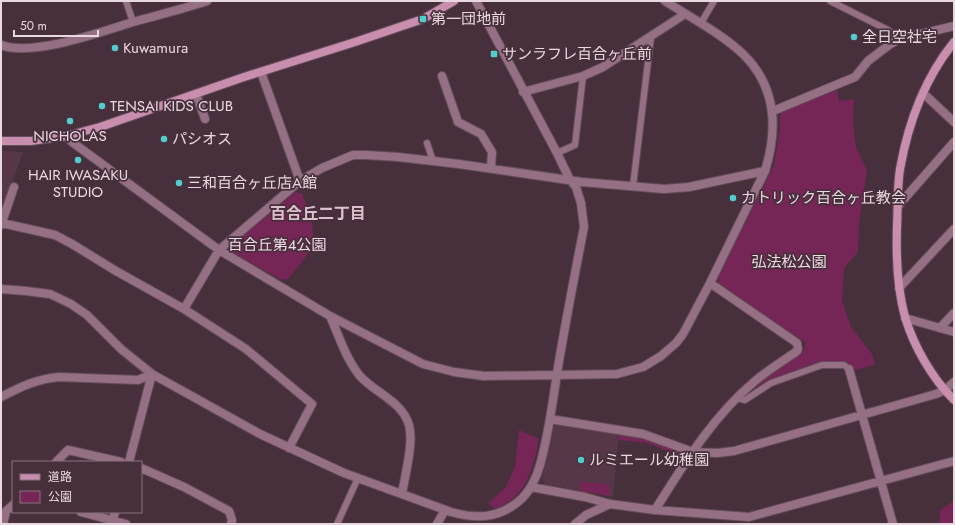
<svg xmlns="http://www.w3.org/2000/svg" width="955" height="525" viewBox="0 0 955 525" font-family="Jost,'Noto Sans JP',sans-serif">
<rect width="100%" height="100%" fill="#482f3c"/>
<path fill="#563748" d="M1,151L23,152L1,214Z
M556,424L619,434L613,497L545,484L542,480L552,428Z"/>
<path fill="#752656" d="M837,90L839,101L854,99L853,124L856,147L867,171L859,224L858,252L844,268L842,301L851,327L872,354L875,364L853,371L851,365L848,363L819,362L773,378L755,388L747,395L755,387L804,350L805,342L719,285L718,278L774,165L780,128V115L782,111Z
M296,192L302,194C308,209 317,229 311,246C307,258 296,269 288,279L282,280L229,251L230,246Z
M519,430L539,439C533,469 526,498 495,509L488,503L506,487L515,467Z
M619,434L644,438L682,451L684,457L647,443L619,440Z
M580,482L609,484L610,496L580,491Z
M954,501V524H940V510Z"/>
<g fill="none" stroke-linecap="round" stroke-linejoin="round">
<g stroke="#654d59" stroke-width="8">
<path id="lane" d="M126,1L133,22
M830,1L888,30L899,39
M701,23L714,1
M427,143L433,161
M557,153L575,145L583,76
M633,186L651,37
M737,398L745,400L771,383L822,365H844L849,369
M337,524L358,478"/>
</g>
<g stroke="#654d59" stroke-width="10">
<path id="street" d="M1,45C32,57 101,32 133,22C158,15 183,9 207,1
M261,72L300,181
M442,76L458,122L481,134L492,152L491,168
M523,92L583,76L603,67L685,14
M923,93L954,122
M196,94L205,119
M773,111L855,77L868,61L889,45L899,39L954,26
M66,136L72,142L219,250L330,316L423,364L454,372L484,376L617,374L643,367L661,356L676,343L683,334L710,283L765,171C778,129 777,88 744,55C721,33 691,18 665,1
M898,206L954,142
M2,223L55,235L72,244L116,271L184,309L246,349L312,404L289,448
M1,225L14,187
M899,288L954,229
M1,289L26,291L50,294L71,304L87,315L121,349L152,374L260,434L344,473L451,512C476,519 498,519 519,501C529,493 537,477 540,465C549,433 553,400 558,367C566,320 575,273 584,227L581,203L576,187L570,180L557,153L476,1
M184,309L219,250L300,181L322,168L353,155H366L398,157L459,164L582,182L664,189L689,187L765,171
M330,316C339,336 346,359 360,376C375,393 402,401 409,425C414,442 405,475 402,494
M905,318L954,332
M940,328L954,313
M849,369L893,524
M1,397C20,387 37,379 59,377L138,380L152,374
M550,419L643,434L693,452L717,453L734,451L936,394L945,390L954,382
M56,462L68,450L121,462
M129,462L152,374
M141,468L184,487L229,511L232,520L231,524
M531,487L585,497L610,504L655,510L749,517L954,461
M655,510C684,464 713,416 755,381C768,370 783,361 797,351L798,349L797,343L710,283
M81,512L126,524
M3,524L6,511L13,505
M112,524L115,512
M437,524L445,510
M575,524L586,515L610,504"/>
</g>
<g stroke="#654d59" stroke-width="10">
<path id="secondary" d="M954,42C925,78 908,124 900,169C897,188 898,208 897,227C896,257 897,288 905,317C914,347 932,378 954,400
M1,141H31L66,136L100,127L244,77L355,42L423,19L454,1"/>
</g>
<use href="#lane" stroke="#956f83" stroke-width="6"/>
<use href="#street" stroke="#956f83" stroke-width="8"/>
<use href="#secondary" stroke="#c98dad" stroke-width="8"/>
</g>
<g fill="#52cdce" stroke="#482f3c" stroke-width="1.5">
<rect x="419" y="15" width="8" height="8" rx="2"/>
<circle cx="854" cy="37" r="4"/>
<circle cx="115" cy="48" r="4"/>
<rect x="490" y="50" width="8" height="8" rx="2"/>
<circle cx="102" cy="106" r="4"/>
<circle cx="70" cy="121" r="4"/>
<circle cx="164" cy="139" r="4"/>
<circle cx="78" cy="160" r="4"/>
<circle cx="179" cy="183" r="4"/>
<circle cx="733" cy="198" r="4"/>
<circle cx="581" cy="460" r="4"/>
</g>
<g text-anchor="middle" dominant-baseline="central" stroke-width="3.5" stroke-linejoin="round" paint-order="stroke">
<g font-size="15" fill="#e8d8df" stroke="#482f3c" text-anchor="start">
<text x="431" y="19">第一団地前</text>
<text x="862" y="37">全日空社宅</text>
<text x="123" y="48">Kuwamura</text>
<text x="502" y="54">サンラフレ百合ヶ丘前</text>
<text x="110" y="106">TENSAI KIDS CLUB</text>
<text x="70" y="136" text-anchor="middle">NICHOLAS</text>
<text x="172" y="139">パシオス</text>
<text x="78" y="175" text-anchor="middle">HAIR IWASAKU<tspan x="78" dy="17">STUDIO</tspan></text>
<text x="187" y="183">三和百合ヶ丘店A館</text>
<text x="741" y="198">カトリック百合ヶ丘教会</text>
<text x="589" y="460">ルミエール幼稚園</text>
</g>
<g font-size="15" fill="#f2dae6" stroke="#482f3c">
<text x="277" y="245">百合丘第4公園</text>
<text x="789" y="262">弘法松公園</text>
</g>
<g font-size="16" font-weight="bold" fill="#debfce" stroke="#482f3c">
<text x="318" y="213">百合丘二丁目</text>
</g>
</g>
<rect width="955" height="525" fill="none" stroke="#e8d8df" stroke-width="4"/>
<rect x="12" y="461" width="130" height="52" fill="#482f3c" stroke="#88737d"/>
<rect x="20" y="474" width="20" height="6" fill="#c98dad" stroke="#88737d"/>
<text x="48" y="481" font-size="12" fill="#e8d8df">道路</text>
<rect x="20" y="491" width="20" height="12" fill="#752656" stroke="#88737d"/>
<text x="48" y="501" font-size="12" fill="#e8d8df">公園</text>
<path d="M14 30v6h84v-6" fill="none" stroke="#e8d8df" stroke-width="2"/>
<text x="20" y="30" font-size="12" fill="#e8d8df" stroke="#482f3c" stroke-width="3" paint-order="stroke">50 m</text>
</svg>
